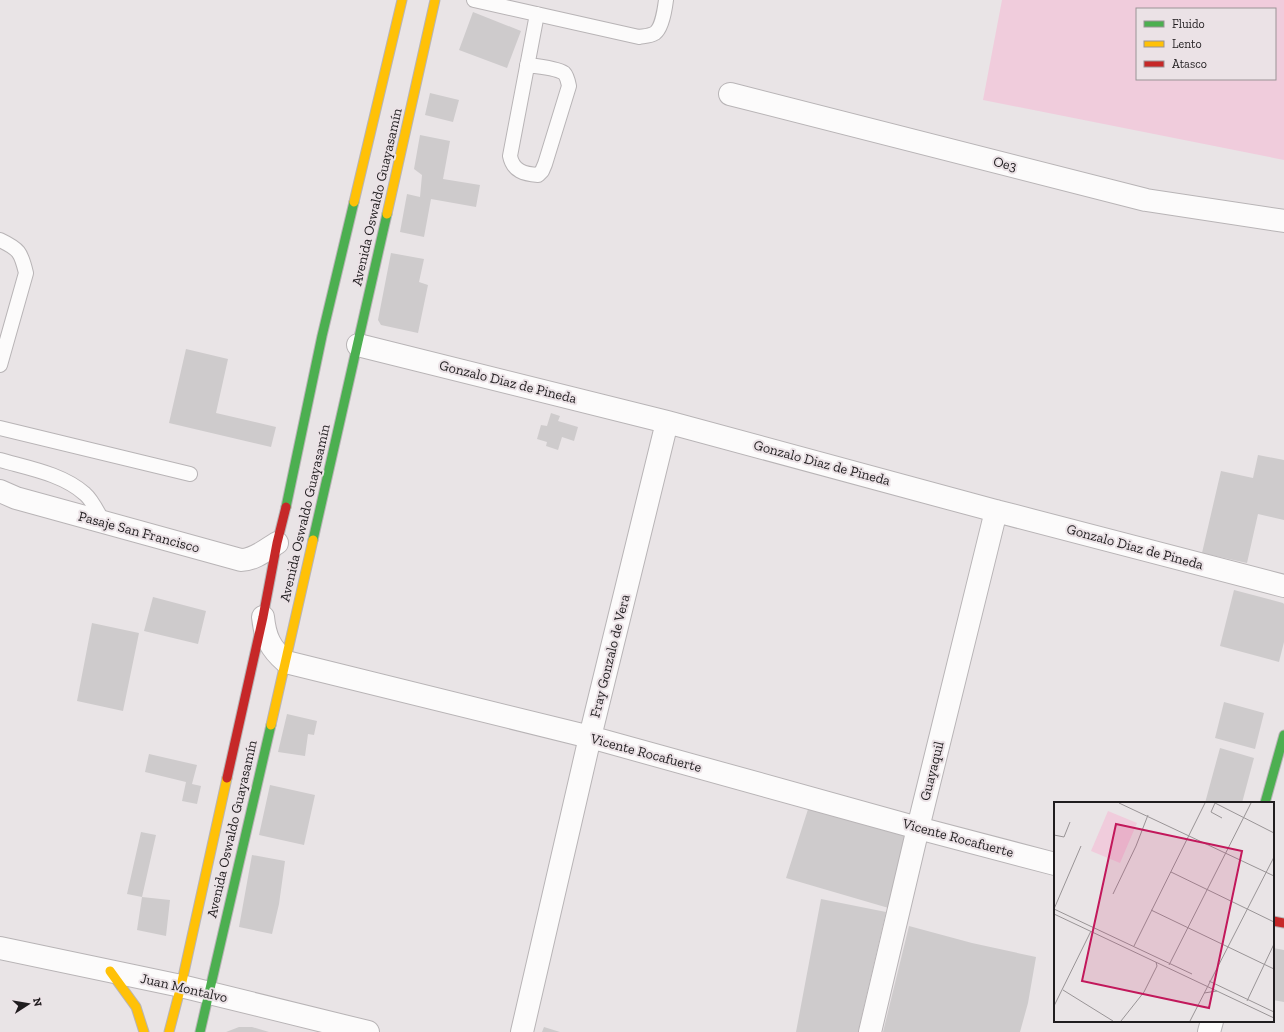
<svg xmlns="http://www.w3.org/2000/svg" width="1284" height="1032" viewBox="0 0 1284 1032" font-family="'Zilla Slab',serif">
<rect width="100%" height="100%" fill="#e9e4e6"/>
<path fill="#f0ccdc" fill-rule="evenodd" d="M1002,0H1284V160L983,100ZM1137,9H1275V79H1137Z"/>
<path fill="#cecbcc" d="M473,12L521,31L507,68L459,50Z
M430,93L459,100L453,122L425,115Z
M420,135L450,141L443,179L480,185L476,207L431,199L424,237L400,232L407,194L420,197L422,175L414,169Z
M391,253L424,259L419,282L428,285L418,333L381,325L378,320Z
M186,349L228,359L216,413L276,427L271,447L169,423Z
M551,413L560,416L558,421L578,427L574,441L562,437L558,450L546,446L547,442L537,439L541,425L547,426Z
M1258,455L1284,460V520L1258,514L1247,563L1202,553L1221,471L1253,478Z
M1234,590L1283,603L1284,604V642L1279,662L1220,646Z
M153,597L206,611L198,644L144,631Z
M92,623L139,633L123,711L77,701Z
M1224,702L1264,713L1255,749L1215,738Z
M287,714L317,721L314,735L308,734L305,756L278,752Z
M1220,748L1254,758L1242,803H1205Z
M149,754L197,765L192,784L201,786L197,804L182,801L186,782L145,772Z
M270,785L315,795L304,845L259,835Z
M810,803L918,828L892,909L786,878Z
M141,832L156,835L142,897L127,894Z
M252,855L285,861L279,904L272,934L239,927Z
M142,897L170,900L166,936L137,930Z
M821,899L886,912L858,1032H796Z
M909,926L972,943L1036,957L1028,1003L1020,1032H883Z
M1273,948L1284,950V1002L1273,1000Z
M239,1027H252L269,1032H226Z
M544,1027L560,1032H542Z"/>
<g fill="none" stroke-linecap="round" stroke-linejoin="round">
<g stroke="#b8b4b6" stroke-width="16">
<path id="lane" d="M474,0L639,37C645,36 650,36 655,33C662,28 665,8 666,0
M527,65C536,66 557,68 564,73C567,76 568,81 569,86L545,164L542,171L538,175C524,174 513,171 510,156L537,14
M0,240C19,249 21,252 26,273L0,365
M0,428L190,474
M0,460C28,468 63,474 85,494C92,500 99,514 103,522"/>
</g>
<g stroke="#b8b4b6" stroke-width="24">
<path id="street" d="M730,94L1146,200L1284,221
M358,345L667,422L996,511L1284,586
M0,491L16,498L241,560C254,560 266,550 277,543
M263,617C265,637 270,648 286,662L590,737L918,828L1055,864
M0,948L181,986L368,1032
M522,1032L590,737L667,422
M870,1032L918,828L996,511
M1209,1032L1212,1021"/>
</g>
<g stroke="#b8b4b6" stroke-width="11">
<path id="fast" d="M286,507L322,336L354,202
M313,540L387,214
M1265,803L1284,735
M200,1032L271,725"/>
</g>
<g stroke="#b8b4b6" stroke-width="11">
<path id="slow" d="M354,202L402,0
M387,214L435,0
M271,725L313,540
M110,971L136,1007L144,1032
M169,1032L181,986L227,778"/>
</g>
<g stroke="#b8b4b6" stroke-width="11">
<path id="jam" d="M227,778L263,617L277,543L286,507
M1273,921L1284,923"/>
</g>
<use href="#lane" stroke="#fcfbfb" stroke-width="14"/>
<use href="#street" stroke="#fcfbfb" stroke-width="22"/>
<use href="#fast" stroke="#4caf50" stroke-width="9"/>
<use href="#slow" stroke="#ffc107" stroke-width="9"/>
<use href="#jam" stroke="#c62828" stroke-width="9"/>
</g>
<g text-anchor="middle" dominant-baseline="central" stroke-width="4" stroke-linejoin="round" paint-order="stroke">
<g font-size="14" fill="#201d1f" stroke="#ebe2e6">
<text transform="translate(1005 164) rotate(14)">Oe3</text>
<text transform="translate(377 197) rotate(-77)">Avenida Oswaldo Guayasamín</text>
<text transform="translate(508 382) rotate(14)">Gonzalo Diaz de Pineda</text>
<text transform="translate(822 463) rotate(15)">Gonzalo Diaz de Pineda</text>
<text transform="translate(305 513) rotate(-77)">Avenida Oswaldo Guayasamín</text>
<text transform="translate(139 532) rotate(15)">Pasaje San Francisco</text>
<text transform="translate(1135 547) rotate(15)">Gonzalo Diaz de Pineda</text>
<text transform="translate(610 656) rotate(-76)">Fray Gonzalo de Vera</text>
<text transform="translate(646 753) rotate(15)">Vicente Rocafuerte</text>
<text transform="translate(932 771) rotate(-76)">Guayaquil</text>
<text transform="translate(232 829) rotate(-77)">Avenida Oswaldo Guayasamín</text>
<text transform="translate(958 838) rotate(15)">Vicente Rocafuerte</text>
<text transform="translate(184 988) rotate(13)">Juan Montalvo</text>
</g>
</g>
<g transform="translate(1054 802)">
<rect width="220" height="220" fill="#e9e4e6"/>
<path d="M54,9L83,21L66,61L37,49Z" fill="#f0ccdc"/>
<path fill="none" stroke="#999496" stroke-width="1" d="M65,1L220,74M161,1L220,31M161,1L157,10L168,16M0,33L10,35L16,20M117,70L220,120M59,92L82,44L94,13M0,107L27,44M0,107L138,172M97,108L220,167M0,112L220,216M80,144L151,1M115,163L197,1M155,179L220,210M9,188L59,219M150,191L163,189M193,199L220,142M0,204L37,129M67,219L90,190L103,164L102,160M136,219L220,55"/>
<path fill="#c2185b" fill-opacity="0.15" stroke="#c2185b" stroke-width="2" d="M62,22L188,49L155,206L28,179Z"/>
<rect width="220" height="220" fill="none" stroke="#201d1f" stroke-width="2"/>
</g>
<rect x="1136" y="8" width="140" height="72" fill="#ebe2e6" stroke="#9a9396"/>
<rect x="1144" y="21" width="20" height="6" fill="#4caf50" stroke="#9a9396"/>
<text x="1172" y="28" font-size="12" fill="#201d1f">Fluido</text>
<rect x="1144" y="41" width="20" height="6" fill="#ffc107" stroke="#9a9396"/>
<text x="1172" y="48" font-size="12" fill="#201d1f">Lento</text>
<rect x="1144" y="61" width="20" height="6" fill="#c62828" stroke="#9a9396"/>
<text x="1172" y="68" font-size="12" fill="#201d1f">Atasco</text>
<g transform="translate(28 1004) rotate(78)" stroke="#ebe2e6" stroke-width="3" paint-order="stroke">
<path d="M0-3L7 15L0 10L-7 15Z" fill="#201d1f"/>
<text y="-6" font-size="11" font-weight="bold" text-anchor="middle" fill="#201d1f">N</text>
</g>
</svg>
